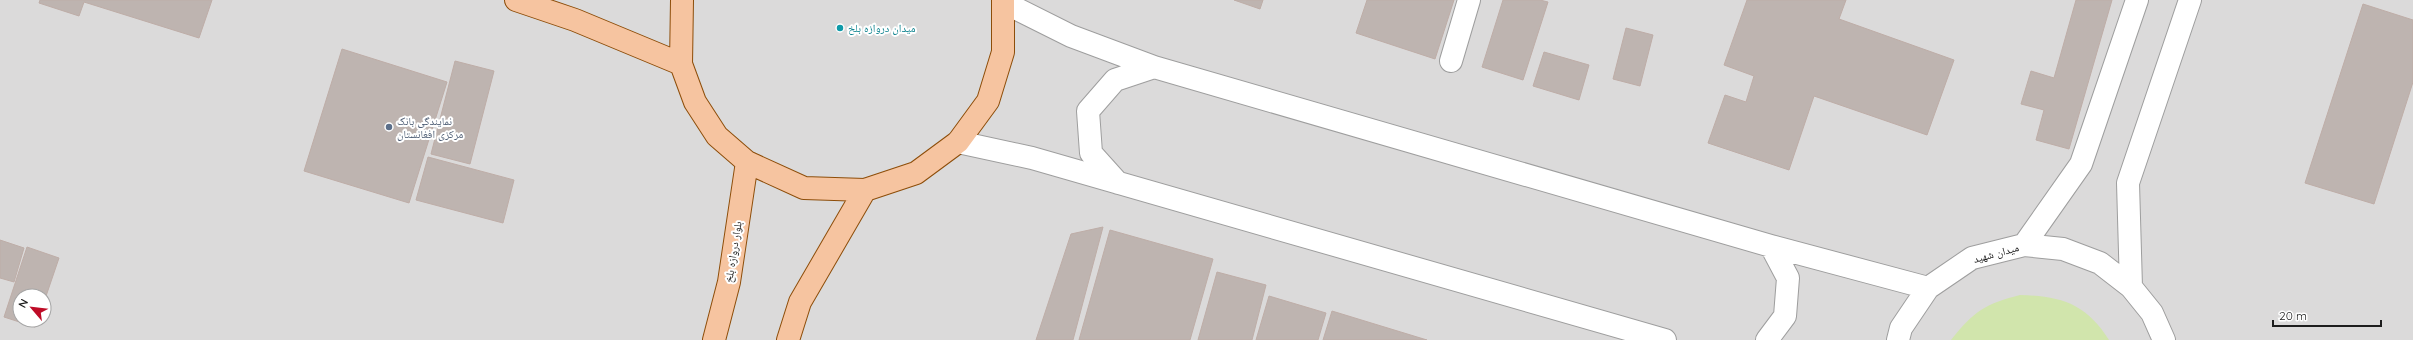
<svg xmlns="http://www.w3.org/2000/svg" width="2413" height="340" viewBox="0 0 2413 340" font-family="Quicksand,'Noto Naskh Arabic',sans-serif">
<rect width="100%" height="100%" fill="#eee9e3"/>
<path fill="#dbdada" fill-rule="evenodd" d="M0,0H2413V340H0ZM20,296H44V320H20Z"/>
<path fill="#d1e5ac" d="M2020,295C2062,296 2086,304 2109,340H1951C1974,311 1985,304 2020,295Z"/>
<path fill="#beb4b0" stroke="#beada7" d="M40,0H212L199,38L84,2L79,16L39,3Z
M1234,0H1263L1260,9Z
M1367,0H1454L1435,59L1356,33Z
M1503,0H1540L1548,2L1523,80L1482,67Z
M1747,0H1846L1839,19L1954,60L1927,135L1814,96L1789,170L1708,143L1725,95L1746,102L1754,76L1724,65Z
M2076,0H2112L2069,149L2036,140L2044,110L2021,104L2031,71L2054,78Z
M2363,4L2413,20V82L2374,204L2305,183Z
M1626,28L1653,35L1640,86L1613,79Z
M342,49L447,82L409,203L304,171Z
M1544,52L1589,65L1579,100L1533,86Z
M455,61L494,71L470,164L431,154Z
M428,157L514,180L503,223L416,200Z
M1103,227L1073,340H1036L1071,234Z
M1110,230L1213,259L1190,340H1079Z
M0,240L24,248L14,282L0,278Z
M27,247L59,258L44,302V296H20V320H38L35,327L4,317Z
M1217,272L1266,285L1252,340H1198Z
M1269,296L1326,313L1318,340H1256Z
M1332,311L1427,340H1323Z"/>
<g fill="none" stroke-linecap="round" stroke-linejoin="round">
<g stroke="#9e9e9e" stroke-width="24">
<path id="minor" d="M1451,61L1469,0"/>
</g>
<g stroke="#9e9e9e" stroke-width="24">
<path id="tertiary" d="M1003,2L1071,36L1154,67L1771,246L1928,288
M958,142L1032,158L1665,340
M1118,183L1091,153L1088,111L1115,80L1154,67
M2024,245L2081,164L2137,0
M2131,287L2128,183L2190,0
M1767,340L1785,316L1788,278L1771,246
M1898,340L1901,328L1928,288L1972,258L2024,245L2063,249L2100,263L2131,287L2152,313L2164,340"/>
</g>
<g stroke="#8d4d09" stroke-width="24">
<path id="primary" d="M516,0L575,20L681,64
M682,0L681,64L695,102L717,136L747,162L804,188L865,190L916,173L958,142L988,101L1003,52V0
M714,340L729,282L747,162
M788,340L800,302L865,190"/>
</g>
<use href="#minor" stroke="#fff" stroke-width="22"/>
<use href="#tertiary" stroke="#fff" stroke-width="22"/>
<use href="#primary" stroke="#f6c4a0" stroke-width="22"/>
</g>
<circle fill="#0f9aa8" stroke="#fff" stroke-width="1.5" cx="840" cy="28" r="4"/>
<circle fill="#5c6f8a" stroke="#fff" stroke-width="1.5" cx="389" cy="127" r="4"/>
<g text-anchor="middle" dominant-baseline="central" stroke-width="4" stroke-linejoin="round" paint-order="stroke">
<g font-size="11" fill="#0d838f" stroke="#fff" text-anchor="start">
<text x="848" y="28">میدان دروازه بلخ</text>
</g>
<g font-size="11" fill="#4e5e75" stroke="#fff" text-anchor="start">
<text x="397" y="121">نمایندگی بانک<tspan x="397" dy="13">مرکزی افغانستان</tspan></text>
</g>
<g font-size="11" fill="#1d1d1d" stroke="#fff">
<text transform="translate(733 252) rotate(-81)">بلوار دروازه بلخ</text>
<text transform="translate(1996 253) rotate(-15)">میدان شهید</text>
</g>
</g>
<g transform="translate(32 308) rotate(298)"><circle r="19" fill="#ffffff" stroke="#a5a5a5"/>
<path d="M0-3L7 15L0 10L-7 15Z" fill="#be0c27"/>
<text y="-6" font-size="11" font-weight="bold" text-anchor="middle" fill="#1d1d1d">N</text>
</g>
<path d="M2273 320v6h108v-6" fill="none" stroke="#1d1d1d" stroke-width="2"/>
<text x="2279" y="320" font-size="12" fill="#1d1d1d" stroke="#ffffff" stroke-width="3" paint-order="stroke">20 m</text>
</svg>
